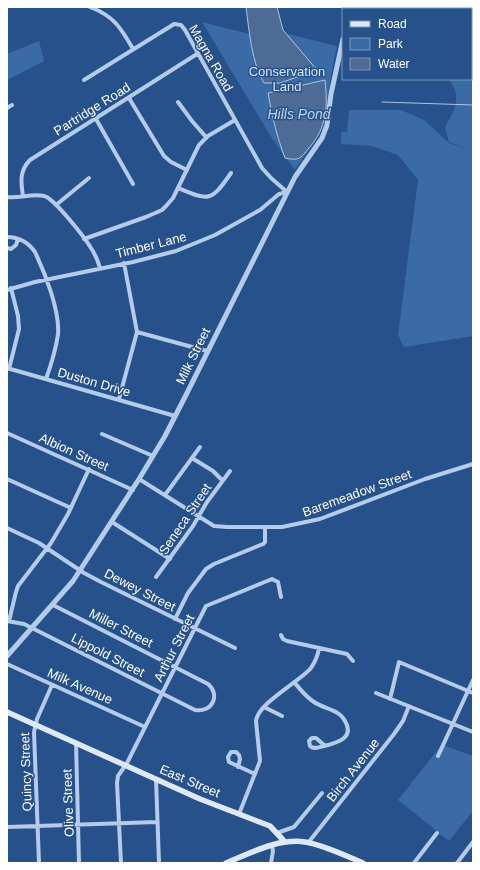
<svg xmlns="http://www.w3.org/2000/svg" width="480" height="870" viewBox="0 0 480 870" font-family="Arial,sans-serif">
<rect width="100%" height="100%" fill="#26518b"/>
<path fill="#3a6ba7" d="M452,7H473V151L449,142L445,127C455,110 463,96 448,79H471V9H451Z
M280,21L284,33L337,46L330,81L324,122L319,135L295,170L273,140L202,22L253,35Z
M39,41L44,61L7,80V54Z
M349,110H401L424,120L449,143L473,151V336L404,347L398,335L418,180L398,155L372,146L341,144V132H347Z
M443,743L448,747L473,756V811L449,841L398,800Z"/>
<path fill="#4e6b95" stroke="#a8c6ea" d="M246,7H277L283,30L317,70L280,83H264C252,64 249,30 246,7Z
M325,80C328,107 327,127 309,148C300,159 299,161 285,158C277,137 272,116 268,93Z"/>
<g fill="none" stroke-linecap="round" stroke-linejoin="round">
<path stroke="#a8c6ea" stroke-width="1" d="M382,102L473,105"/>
<path stroke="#b4ccea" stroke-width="4" d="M90,7C114,16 121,28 133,49
M84,80L171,26L174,24L181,25L185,30L262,168L271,178L287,192
M129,98L164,156L171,162L187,170
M178,102L192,121L206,137
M7,108L12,105
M96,119L133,184
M178,188C209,201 211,202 231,173
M23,196C21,183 19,171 30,160L197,54
M7,197C19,199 32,193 44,196C54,198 85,238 91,248C95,254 98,261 100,268
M56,205L89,178
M7,237C19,237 28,242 35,252C45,273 60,311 58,334C56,349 51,365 46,379
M84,239L146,217L162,210L166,206L173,198L199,145L208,136L235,120
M7,248L11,249L16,245L18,239
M7,290L35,282L133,262L176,251L215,235L260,210L279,194L287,192
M137,332L207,351
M7,368L175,416
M9,369L19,329L18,316L11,288
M119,399L137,332L124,263
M7,433L133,490
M102,434L153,456
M192,458L213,471L222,480
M7,479L71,508
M139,479L214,526L227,527H282L320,519L425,479L473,464
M165,495L200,447
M112,522L170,559
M7,528L39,543L84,573L101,582L235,648
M156,577L193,526L207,502L230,471
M175,619L188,593L206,569L214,564L263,544L265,542V527
M7,621L24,624L195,710C212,713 221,695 208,684L53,605
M9,621L16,592L18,586L51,543L68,514L89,469
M281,635L283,639L287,641L347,654L353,661
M7,664L145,727
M294,682C300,689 306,697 314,702C324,709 339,709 345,721C355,738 337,743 324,746C319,747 314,750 310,746L309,741L312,738H316L325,746
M376,693L473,732
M390,699L399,662L473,693
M264,707L282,716
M76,743L79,863
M438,756L473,680
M238,767L240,759L239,755L236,752H231L228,757L229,762L255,774
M156,779L159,863
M239,814L260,761L256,721C258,703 299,682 311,668C315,662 318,655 319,648
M7,827L157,822
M277,833L294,827L322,793
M308,843L394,734L403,721L409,706
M39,863L34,732L37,719L52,685
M121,863L117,783L118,776L127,763L206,606L272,579L278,582L281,597
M271,863L273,851L272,846
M414,863L437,833
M457,863L473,842"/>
<path stroke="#b4ccea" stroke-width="5" d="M350,9V7
M7,656L73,581L139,479L165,436L187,393L295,177L322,138L327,125L331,94L343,39"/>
<path stroke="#dee9f8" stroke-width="5.5" d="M7,712L200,799L270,826L285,842
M226,863C251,853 278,838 305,842C324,845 346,856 363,863"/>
</g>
<g text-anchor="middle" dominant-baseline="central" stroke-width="3" stroke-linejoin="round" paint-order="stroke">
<g font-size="13" fill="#fff" stroke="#26518b">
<text transform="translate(211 58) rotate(60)">Magna Road</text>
<text transform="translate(92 109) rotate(-32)">Partridge Road</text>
<text transform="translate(151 245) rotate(-14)">Timber Lane</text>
<text transform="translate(193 356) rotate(-64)">Milk Street</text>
<text transform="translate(94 382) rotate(16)">Duston Drive</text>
<text transform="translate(74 452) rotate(24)">Albion Street</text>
<text transform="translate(357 493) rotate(-20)">Baremeadow Street</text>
<text transform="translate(185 519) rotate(-56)">Seneca Street</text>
<text transform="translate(140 590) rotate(27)">Dewey Street</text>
<text transform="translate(121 628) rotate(27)">Miller Street</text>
<text transform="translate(174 648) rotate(-63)">Arthur Street</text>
<text transform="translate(108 655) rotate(27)">Lippold Street</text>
<text transform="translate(80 686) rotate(24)">Milk Avenue</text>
<text transform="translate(353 770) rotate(-52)">Birch Avenue</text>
<text transform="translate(26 772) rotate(-92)">Quincy Street</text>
<text transform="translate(190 781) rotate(23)">East Street</text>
<text transform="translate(68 803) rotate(-92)">Olive Street</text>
</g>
<g font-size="13" fill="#d8e6f8" stroke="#26518b">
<text x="287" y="71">Conservation<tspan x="287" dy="15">Land</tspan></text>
</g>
<g font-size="14" font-style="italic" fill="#c0d6f1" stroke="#26518b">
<text x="299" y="114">Hills Pond</text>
</g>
</g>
<rect width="480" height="870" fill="none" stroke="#ffffff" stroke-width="16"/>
<rect x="342" y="8" width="130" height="72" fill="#26518b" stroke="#7d97b9"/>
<rect x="350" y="21" width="20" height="6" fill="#dee9f8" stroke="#7d97b9"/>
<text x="378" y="28" font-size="12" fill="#ffffff">Road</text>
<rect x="350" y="38" width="20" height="12" fill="#3a6ba7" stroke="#7d97b9"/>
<text x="378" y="48" font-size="12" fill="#ffffff">Park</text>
<rect x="350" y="58" width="20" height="12" fill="#4e6b95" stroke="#7d97b9"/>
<text x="378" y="68" font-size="12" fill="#ffffff">Water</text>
</svg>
